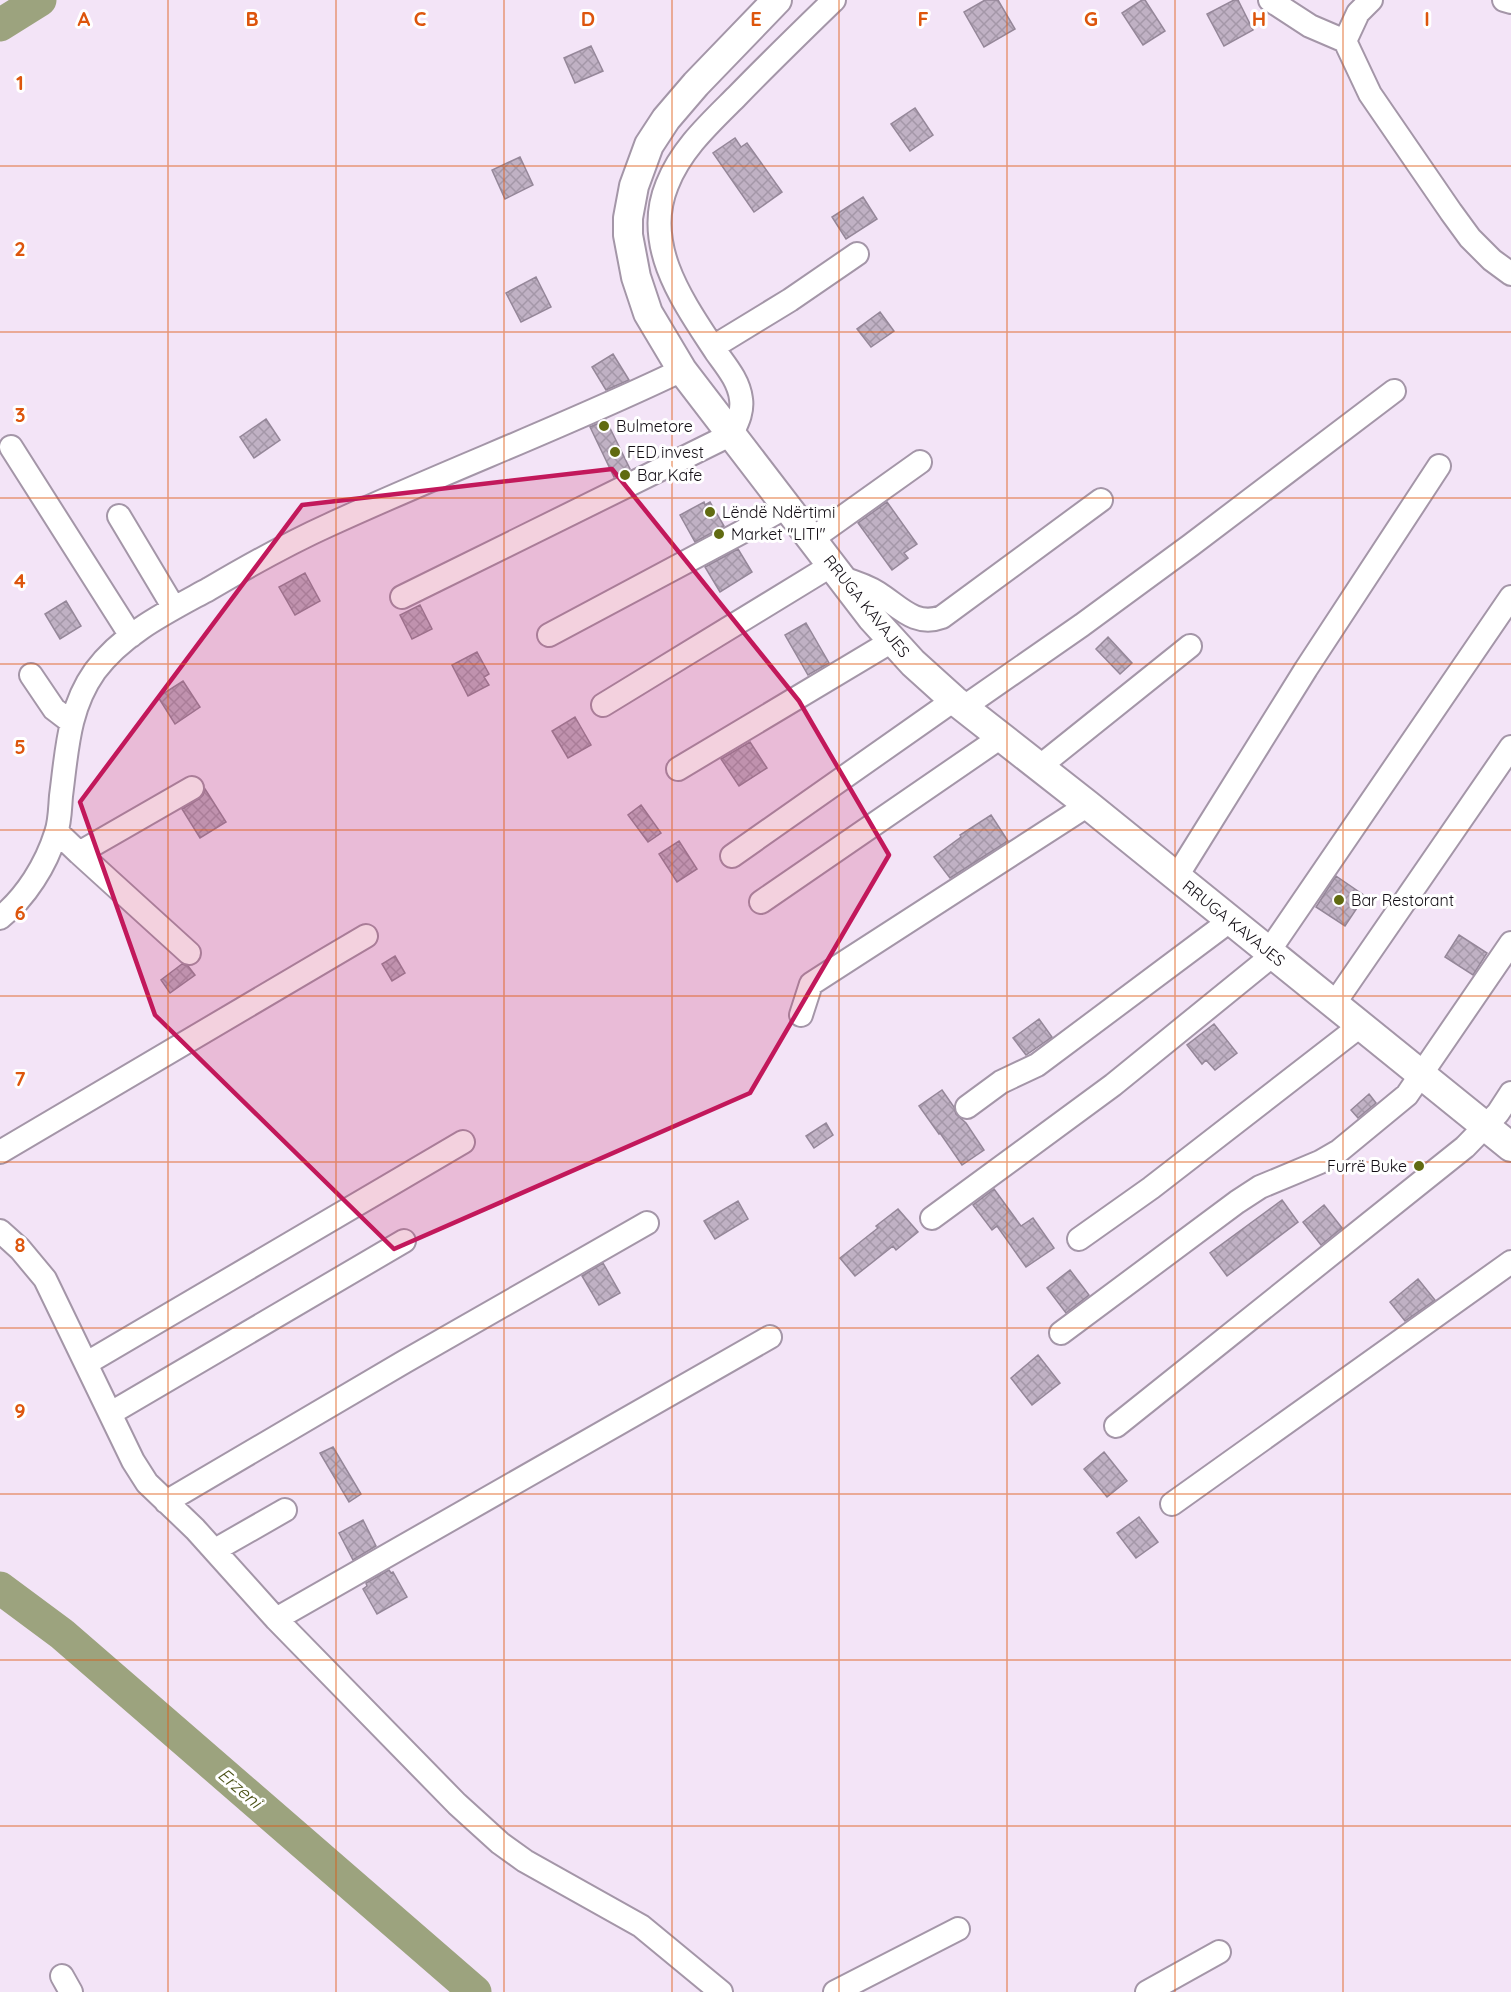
<svg xmlns="http://www.w3.org/2000/svg" width="1511" height="1992" viewBox="0 0 1511 1992" font-family="Quicksand,sans-serif">
<defs>
<pattern id="building-cross-hatch" width="8" height="8" patternUnits="userSpaceOnUse" patternTransform="scale(1.5)"><rect width="8" height="8" fill="#c0b1c4"/><path d="M0 0l8 8M0 8l8-8" fill="none" stroke="#a497a8"/></pattern>
</defs>
<rect width="100%" height="100%" fill="#f3e4f7"/>
<g fill="none" stroke-linecap="round" stroke-linejoin="round">
<path stroke="#9ca37e" stroke-width="33" d="M0,25L40,0
M0,1588L62,1634L475,1992"/>
</g>
<path fill="url(#building-cross-hatch)" stroke="#958799" stroke-width="1.5" d="M985,0H998L1015,29L984,47L964,12Z
M1142,0H1145L1165,31L1143,45L1122,13Z
M1234,0H1238L1253,30L1224,46L1207,14Z
M591,46L603,71L575,83L564,58Z
M915,108L933,135L910,151L891,124Z
M735,138L741,147L747,143L782,192L754,212L713,153Z
M520,157L533,185L505,199L492,170Z
M863,197L877,219L846,239L832,217Z
M536,277L551,307L521,322L506,293Z
M880,312L894,331L871,347L857,329Z
M613,354L629,380L606,390L592,367Z
M266,419L280,440L254,458L240,437Z
M606,420L630,469L614,477L590,427Z
M704,502L705,505L710,502L724,526L695,542L680,515Z
M887,502L917,544L904,553L908,558L892,570L858,523Z
M738,549L752,572L720,592L705,567Z
M305,573L320,601L295,615L279,587Z
M66,601L81,626L60,639L45,614Z
M420,605L432,629L412,639L400,615Z
M806,623L829,663L808,675L785,635Z
M1108,637L1132,663L1120,674L1096,649Z
M477,652L489,674L484,677L489,685L468,696L452,665Z
M183,681L200,707L175,724L158,697Z
M575,717L591,745L568,758L552,731Z
M750,742L767,768L739,786L721,759Z
M205,789L226,822L200,838L182,809L199,799L203,795Z
M641,805L661,833L648,842L628,815Z
M991,815L1008,841L950,878L934,857L961,837L960,835Z
M679,841L697,869L677,882L659,854Z
M1336,876L1365,896L1345,926L1316,907Z
M1459,935L1487,953L1473,975L1445,957Z
M395,956L405,973L392,981L382,964Z
M182,964L188,966L195,975L170,993L161,980Z
M1039,1019L1052,1037L1026,1055L1013,1038Z
M1214,1024L1237,1053L1215,1070L1206,1060L1202,1064L1187,1045Z
M942,1090L954,1107L956,1114L966,1123L984,1150L962,1165L940,1133L939,1134L919,1106Z
M1369,1094L1376,1103L1358,1118L1351,1110Z
M826,1123L833,1135L814,1148L806,1136Z
M994,1189L1021,1226L1033,1218L1054,1248L1026,1267L997,1226L992,1230L973,1205Z
M1282,1200L1298,1222L1227,1276L1210,1253Z
M738,1201L748,1219L715,1239L704,1221Z
M1324,1205L1342,1228L1321,1245L1303,1222Z
M898,1209L918,1232L896,1250L893,1246L855,1276L840,1258L878,1228L876,1226Z
M603,1263L620,1293L599,1305L582,1276Z
M1070,1270L1089,1295L1066,1313L1047,1288Z
M1418,1279L1435,1300L1405,1321L1390,1302Z
M1038,1355L1060,1383L1032,1405L1011,1378Z
M333,1447L361,1494L349,1502L320,1453Z
M1104,1452L1127,1481L1107,1497L1084,1469Z
M1139,1517L1158,1542L1136,1558L1117,1533Z
M363,1520L376,1546L353,1560L339,1533Z
M389,1570L391,1573L393,1572L407,1597L377,1614L363,1589L367,1586L366,1583Z"/>
<g fill="none" stroke-linecap="round" stroke-linejoin="round">
<g stroke="#a496a8" stroke-width="26">
<path id="minor" d="M1270,0L1310,26L1345,41L1370,94L1451,212L1470,238L1492,260L1511,274
M1504,0L1511,2
M1345,41L1358,13L1371,0
M713,347L790,300L857,254
M11,447L131,636
M119,516L174,608
M812,539L920,462
M842,578C855,582 867,586 878,593C900,607 915,627 942,617L1101,500
M402,597L732,434C737,423 743,412 741,399C739,381 726,366 716,352C684,303 642,246 667,185C681,149 710,123 737,96C769,63 801,32 834,0
M549,635L740,533L788,506
M31,675L54,709L71,722
M603,705L832,565
M964,707L1082,625L1191,545L1394,391
M1039,767L1190,646
M678,769L892,641
M57,832L79,853L192,788
M79,853L189,953
M732,856L954,700
M1177,876L1306,669L1439,466
M761,902L1001,737
M0,918C26,897 46,865 56,833C60,822 60,808 61,796C67,751 68,709 95,671C123,633 169,611 209,589C248,566 287,544 329,525C446,471 566,426 682,370
M1269,951L1511,597
M1334,1004L1511,747
M801,1015L811,984L1088,805
M967,1107L1001,1082L1037,1065L1231,920
M0,1152L366,936
M932,1218L1113,1085L1273,955
M0,1231L20,1249L45,1279L133,1461L147,1483L195,1529L276,1619L457,1804L500,1843L525,1861L641,1926L721,1992
M1079,1239L1151,1188L1360,1026
M1061,1333L1237,1202L1260,1187L1320,1162L1339,1151L1407,1095L1511,943
M87,1363L463,1142
M111,1413L404,1241
M1116,1426L1465,1147L1498,1113L1511,1093
M166,1502L404,1362L647,1223
M1172,1504L1511,1262
M215,1550L285,1510
M276,1619L770,1337
M62,1976L71,1992
M835,1992L958,1929
M1147,1992L1219,1952"/>
</g>
<g stroke="#a496a8" stroke-width="32">
<path id="major" d="M777,0L696,84L666,119L649,145L634,186L628,218V235L636,277L648,313L682,370L872,618L913,663L954,700L1088,805L1511,1147"/>
</g>
<use href="#minor" stroke="#fff" stroke-width="22"/>
<use href="#major" stroke="#fff" stroke-width="28"/>
</g>
<path fill="#c2185b" fill-opacity="0.2" stroke="#c2185b" stroke-width="4.5" stroke-linejoin="round" d="M612,469L799,701L889,855L750,1093L394,1249L155,1015L80,802L302,505Z"/>
<path fill="none" stroke="#dd550c" stroke-width="1.5" stroke-opacity="0.55" d="M168,0V1992M336,0V1992M504,0V1992M672,0V1992M839,0V1992M1007,0V1992M1175,0V1992M1343,0V1992M0,166H1511M0,332H1511M0,498H1511M0,664H1511M0,830H1511M0,996H1511M0,1162H1511M0,1328H1511M0,1494H1511M0,1660H1511M0,1826H1511"/>
<g fill="#616b11" stroke="#fff" stroke-width="2">
<circle cx="604" cy="426" r="6"/>
<circle cx="615" cy="452" r="6"/>
<circle cx="625" cy="475" r="6"/>
<circle cx="710" cy="512" r="6"/>
<circle cx="719" cy="534" r="6"/>
<circle cx="1339" cy="900" r="6"/>
<circle cx="1419" cy="1166" r="6"/>
</g>
<g text-anchor="middle" dominant-baseline="central" stroke-width="6" stroke-linejoin="round" paint-order="stroke">
<g font-size="16" fill="#140f16" stroke="#fff" text-anchor="start">
<text x="616" y="426">Bulmetore</text>
<text x="627" y="452">FED invest</text>
<text x="637" y="475">Bar Kafe</text>
<text x="722" y="512">Lëndë Ndërtimi</text>
<text x="731" y="534">Market "LITI"</text>
<text x="1351" y="900">Bar Restorant</text>
<text x="1407" y="1166" text-anchor="end">Furrë Buke</text>
</g>
<g font-size="16" fill="#140f16" stroke="#fff">
<text transform="translate(867 606) rotate(51)">RRUGA KAVAJES</text>
<text transform="translate(1234 923) rotate(39)">RRUGA KAVAJES</text>
</g>
<g font-size="18" font-style="italic" fill="#4c5318" stroke="#fff">
<text transform="translate(240 1788) rotate(41)">Erzeni</text>
</g>
</g>
<g font-size="20" text-anchor="middle" font-weight="bold" fill="#dd550c" stroke="#fff" stroke-width="6" stroke-linejoin="round" paint-order="stroke">
<text x="84" y="26">A</text>
<text x="252" y="26">B</text>
<text x="420" y="26">C</text>
<text x="588" y="26">D</text>
<text x="756" y="26">E</text>
<text x="923" y="26">F</text>
<text x="1091" y="26">G</text>
<text x="1259" y="26">H</text>
<text x="1427" y="26">I</text>
<text x="20" y="90">1</text>
<text x="20" y="256">2</text>
<text x="20" y="422">3</text>
<text x="20" y="588">4</text>
<text x="20" y="754">5</text>
<text x="20" y="920">6</text>
<text x="20" y="1086">7</text>
<text x="20" y="1252">8</text>
<text x="20" y="1418">9</text>
</g>
</svg>
